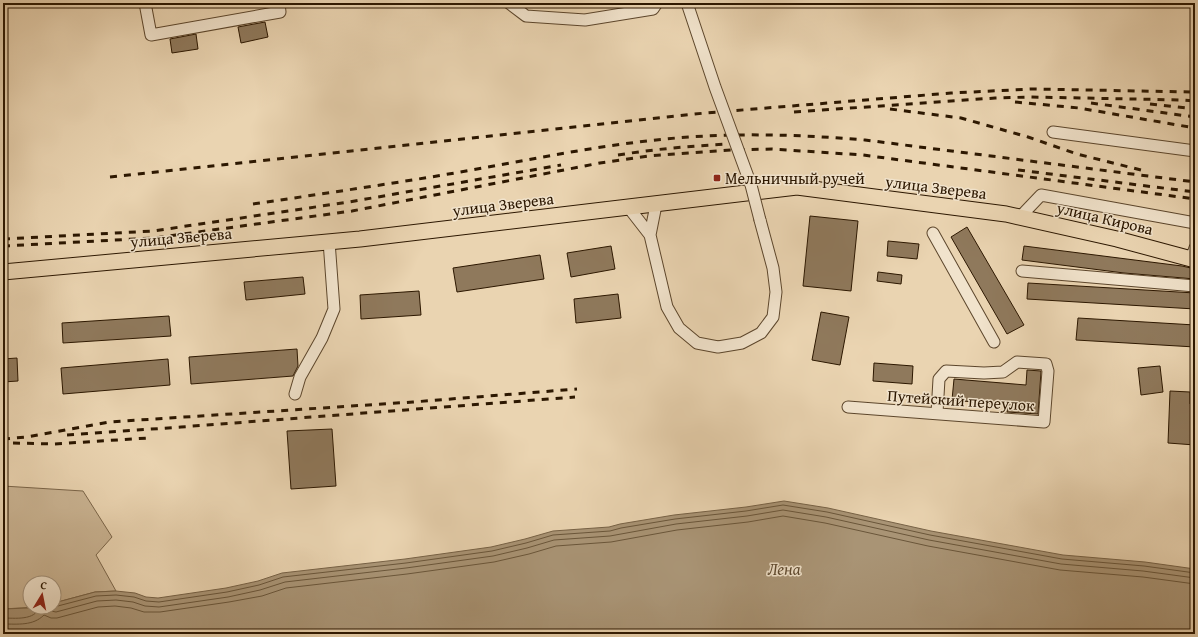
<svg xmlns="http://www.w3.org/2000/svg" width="1198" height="637" viewBox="0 0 1198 637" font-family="'Gentium Book Plus',serif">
<rect width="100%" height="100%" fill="#ead4b1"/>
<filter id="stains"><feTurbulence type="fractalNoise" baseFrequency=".005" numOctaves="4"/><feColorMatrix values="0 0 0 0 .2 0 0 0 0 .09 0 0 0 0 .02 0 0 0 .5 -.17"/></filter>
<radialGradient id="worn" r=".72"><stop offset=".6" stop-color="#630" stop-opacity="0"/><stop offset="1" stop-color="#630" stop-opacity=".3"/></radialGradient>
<path fill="#cab493" stroke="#7b664a" d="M3,486L83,491L112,537L96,555L116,591L95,592L54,603V583H30V607H36L3,609Z"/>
<path fill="#a99475" stroke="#776246" d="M784,501L828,508L931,531L1063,555L1145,562L1195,569V634H3V609L54,607V603L95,592L116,591L135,593L146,597L158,598L226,588L258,581L282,573L405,559L491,547L525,539L553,531L609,527L620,524L674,515L746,507Z"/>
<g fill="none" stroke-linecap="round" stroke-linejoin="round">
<path stroke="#6a563a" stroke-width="1" d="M46,607L51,611L56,612L97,601L116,600L133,602L145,606L159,607L228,597L260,590L285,582L406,568L493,556L527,548L554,540L610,536L676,524L747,516L783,510L826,517L929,540L1061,564L1143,571L1195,578
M54,607L96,596L116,595L134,597L146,601L159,602L227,592L259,585L283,577L406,563L492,551L526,543L553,535L610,531L621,528L675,519L746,511L783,505L827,512L930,535L1062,559L1144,566L1195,573
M3,618C14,618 36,621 39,607
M3,624C18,624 33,626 44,615L51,618H57L98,607L115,606L131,608L144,612H160L229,602L262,596L286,588L407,574L494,562L529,554L556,546L611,542L677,530L748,522L783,516L825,523L928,546L1060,570L1143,577L1195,584"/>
</g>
<path fill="#8f795c" stroke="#2c1700" d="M265,22L268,37L241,43L238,27Z
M196,34L198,49L172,53L170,39Z
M810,216L858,221L851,291L803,286Z
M967,227L1024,325L1007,334L951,237Z
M888,241L919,244L917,259L887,256Z
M611,246L615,269L571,277L567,253Z
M1024,246L1182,266L1195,269V279L1124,273L1022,260Z
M540,255L544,279L457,292L453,268Z
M878,272L902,275L901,284L877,281Z
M303,277L305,294L246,300L244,282Z
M1028,283L1195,293V309L1027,299Z
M419,291L421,315L361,319L360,295Z
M618,294L621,318L576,323L574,299Z
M821,312L849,317L840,365L812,360Z
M169,316L171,336L63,343L62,323Z
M1078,318L1195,325V347L1076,340Z
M297,349L298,366L293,376L191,384L189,357Z
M17,358L18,381L3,382V359Z
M168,359L170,385L63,394L61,368Z
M874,363L913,366L912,384L873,381Z
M1160,366L1163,392L1141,395L1138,368Z
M1027,370L1041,371V372L1038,414L1007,412L1008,405L952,400L954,379L1026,385Z
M1170,391L1190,392V404H1195V445L1168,443Z
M332,429L336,486L291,489L287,431Z"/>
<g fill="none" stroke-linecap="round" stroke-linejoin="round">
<g stroke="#5c462c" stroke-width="13">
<path id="minor" d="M145,3L151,35L280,12L279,3
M509,3L526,16L585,20L653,9L657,3
M1053,132L1195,151
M656,205L650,235L667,307L679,328L697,343L718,347L742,343L761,333L773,317L776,292L773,268L760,220
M629,208L650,235
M1020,217L1041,195L1195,223
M933,233L994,342
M1191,259L1195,248
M1022,271L1195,286
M295,394L300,377L322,338L334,309L329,241
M848,407L1044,422L1048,371L1046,364L1017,362L1003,372L984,373L946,371L939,379L937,413"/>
</g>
<g stroke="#2c1700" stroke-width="17">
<path id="major" d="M3,272L360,239L797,187L1006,214L1117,239L1195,260"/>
</g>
<use href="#minor" stroke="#f1e3cc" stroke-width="11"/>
<use href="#major" stroke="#ead4b1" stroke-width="15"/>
<path stroke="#2c1700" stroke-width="3" stroke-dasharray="7 7" stroke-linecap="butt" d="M1015,102L1079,108L1195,128
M1091,103L1195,117
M1150,104L1195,109
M890,109L961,118L1028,137L1077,154L1141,170
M794,112L995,98L1031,97L1182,100L1195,101
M618,155C655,149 691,146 728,144
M1018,170L1195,192
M110,177L705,113L951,93L1032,89L1195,92
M253,204C314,195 376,186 437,176C521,162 604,143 689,137C748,133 806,135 865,140L1195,182
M3,239L153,231L349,202L561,165
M3,246L154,238L352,211L600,163L648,156L731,150L772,149L863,155L1195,199
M67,435L181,427L575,397
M3,439L27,437L109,422L413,402L577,389
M13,443L54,444L148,438"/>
<g stroke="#5c462c" stroke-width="13" stroke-linecap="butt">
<path id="minor-bridge" d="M687,3L715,87L751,185L760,220"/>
</g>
<use href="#minor-bridge" stroke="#f1e3cc" stroke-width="11"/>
</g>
<rect fill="#8f2418" stroke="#f1e3cc" stroke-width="1.5" x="713" y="174" width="8" height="8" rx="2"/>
<g text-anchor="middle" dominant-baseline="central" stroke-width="3" stroke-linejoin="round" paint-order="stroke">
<g font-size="16" fill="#2c1700" stroke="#f1e3cc" text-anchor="start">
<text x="725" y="178">Мельничный ручей</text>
</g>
<g font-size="16" fill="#2c1700" stroke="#f1e3cc">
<text transform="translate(936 187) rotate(7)">улица Зверева</text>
<text transform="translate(503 204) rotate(-7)">улица Зверева</text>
<text transform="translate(1105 218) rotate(13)">улица Кирова</text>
<text transform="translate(181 237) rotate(-5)">улица Зверева</text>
<text transform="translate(961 400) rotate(4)">Путейский переулок</text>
</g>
<g font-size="17" font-style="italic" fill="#5e492f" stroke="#f1e3cc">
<text x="784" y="568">Лена</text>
</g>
</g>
<rect width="1198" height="637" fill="none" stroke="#ead4b1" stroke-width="16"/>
<rect x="4" y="4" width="1190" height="629" fill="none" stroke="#2c1700" stroke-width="2"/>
<rect x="8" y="8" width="1182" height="621" fill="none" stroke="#2c1700"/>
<g transform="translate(42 595) rotate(10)"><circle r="19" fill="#f1e3cc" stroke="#a2917a"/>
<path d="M0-3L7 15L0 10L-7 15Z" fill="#8f2418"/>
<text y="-6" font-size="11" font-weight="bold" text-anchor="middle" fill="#2c1700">С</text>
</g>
<rect width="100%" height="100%" filter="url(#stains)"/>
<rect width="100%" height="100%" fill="url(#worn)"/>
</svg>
